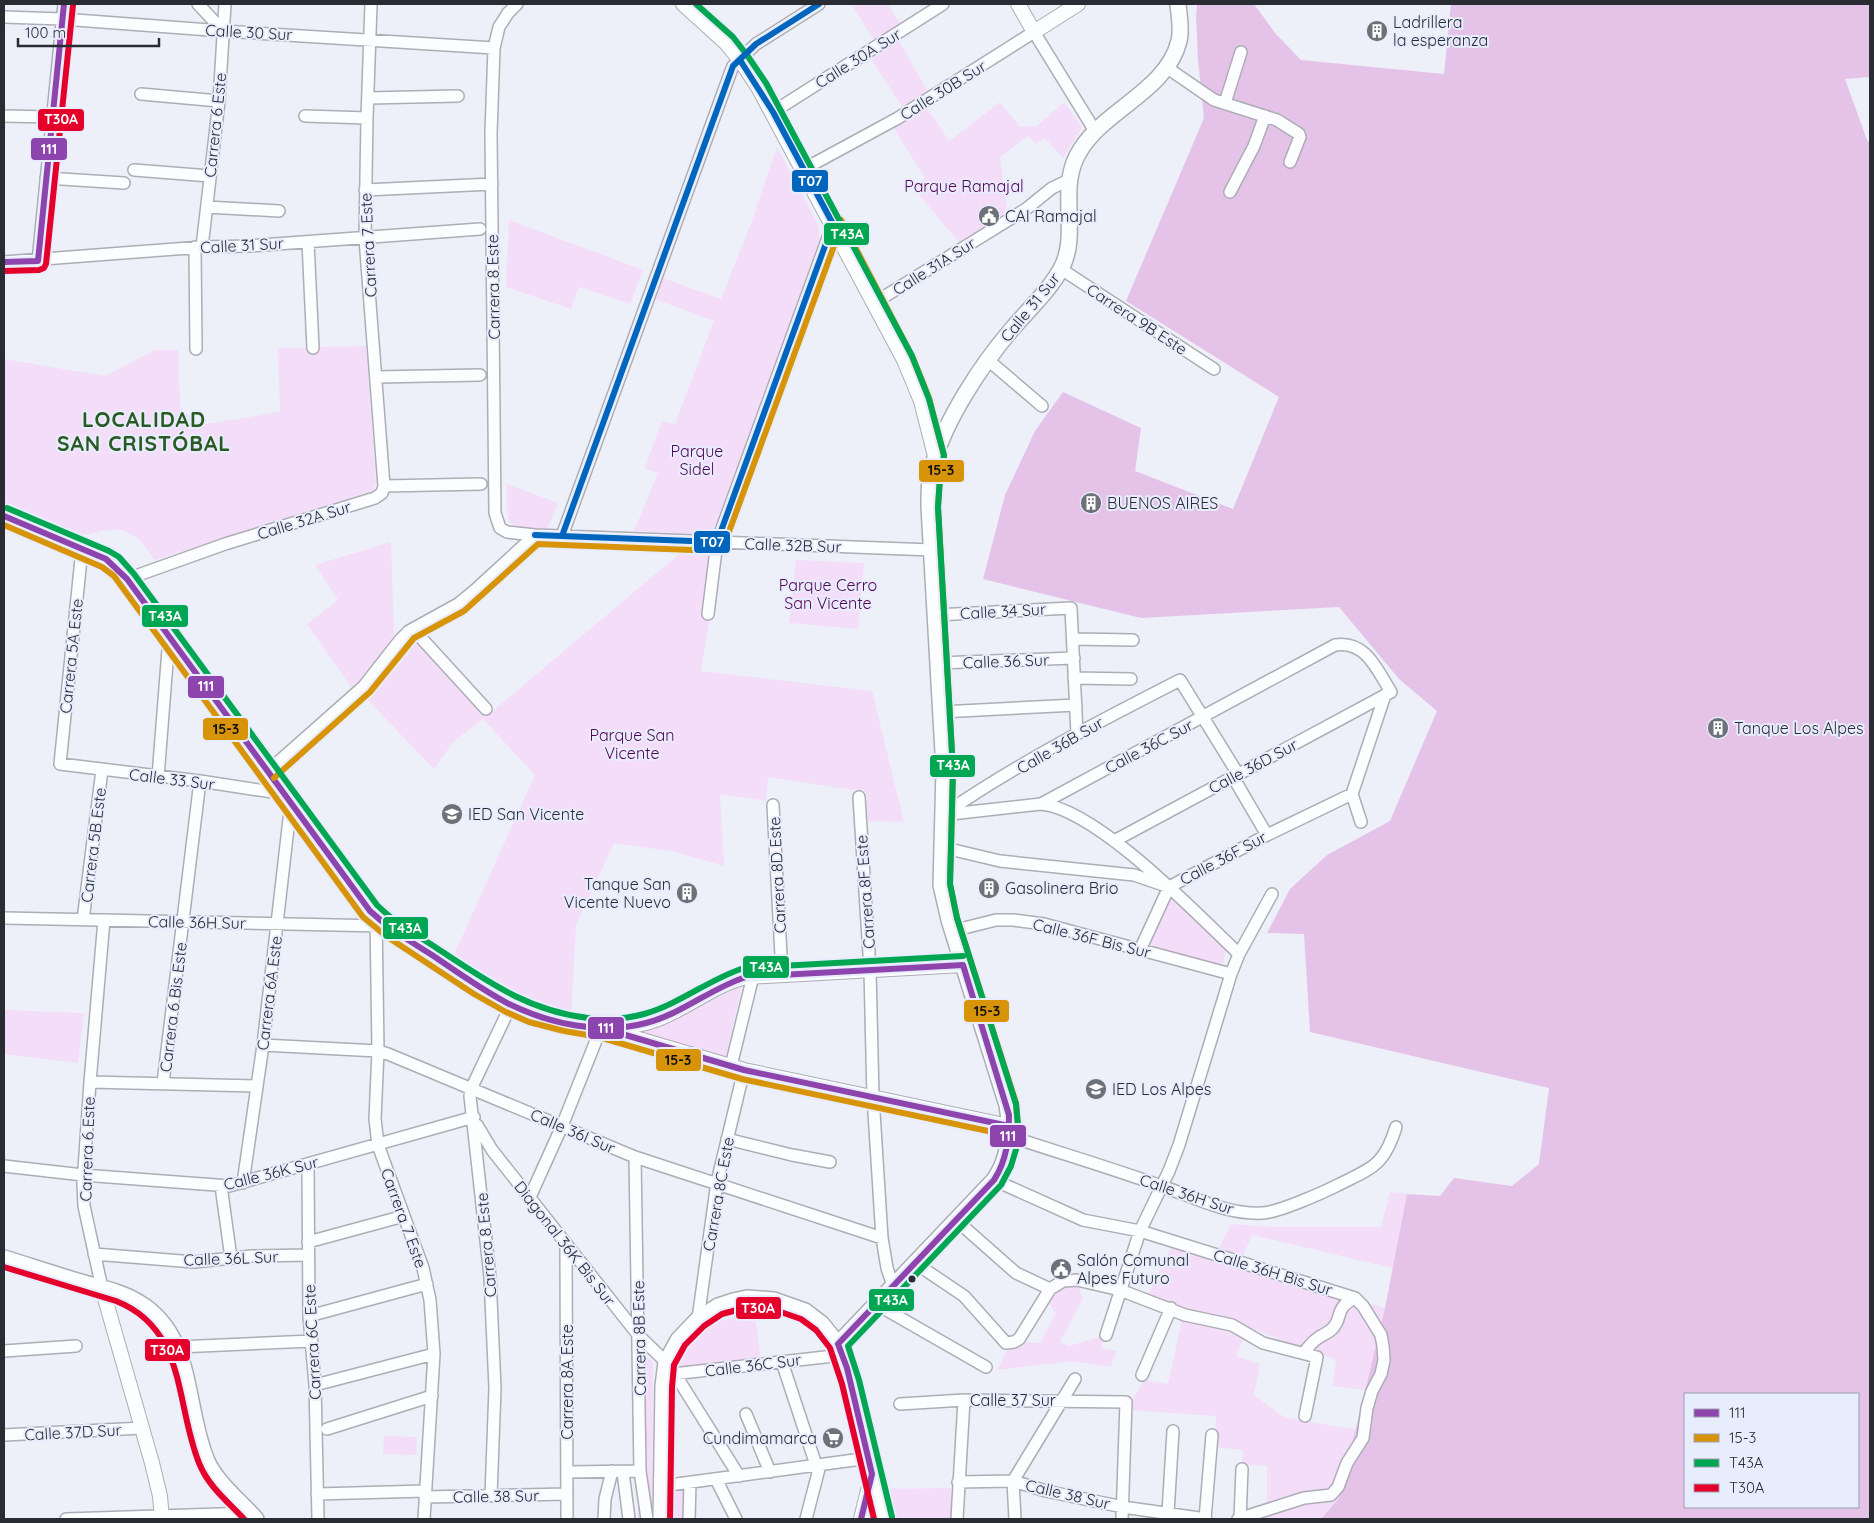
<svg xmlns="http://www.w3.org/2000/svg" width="1874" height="1523" viewBox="0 0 1874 1523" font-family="Quicksand,sans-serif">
<rect width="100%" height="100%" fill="#edf0f9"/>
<path fill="#f4ddf8" d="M851,4H888L903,29L895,34L928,92L920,97L949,141L1000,102L1020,127L1037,126L1064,102L1082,128L1063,158L1045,138L1036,144L1028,136L1000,157L1008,216L960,244L913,187L925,178L893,127L909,117L871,59L882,52Z
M777,147L818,225L820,238C788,336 755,437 712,532L707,535L634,531L658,473L645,468L662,421L675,424L714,321L652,298L660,277L721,299L752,221Z
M509,220L643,270L630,304L579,287L571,309L506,287Z
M366,346L376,483L373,491L155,560L138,538L122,530H106L73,538L4,509V359L105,376L155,350H178L180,408L200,425L280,412L278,348Z
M507,484L558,503L549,525L546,529C537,530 513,530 509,520C506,513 507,493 507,484Z
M391,542L394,635L372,671L351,687L307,624L338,600L315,565Z
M684,550L712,552L710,614L701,671L872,691L904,822L868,821L866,792L768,777L766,801L720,794L724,866L671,851L614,843L576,925L571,1016L507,992L453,957L535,775L483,719L453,742L434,769L363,695L382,675L412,636L488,715Z
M796,560L864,563L858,629L789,623Z
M1171,898L1226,950L1222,967L1147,945Z
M742,985L725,1060L633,1034L666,1023Z
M4,1010L84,1013L78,1063L4,1054Z
M1390,1192L1407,1194L1393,1268L1252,1235L1239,1265L1385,1308L1365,1390L1333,1386L1336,1360L1248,1327L1236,1356L1260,1364L1254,1395L1284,1417L1356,1430L1339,1498L1321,1519H1257L1267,1516V1466L1242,1465L1243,1450L1215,1447L1216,1416L1127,1410L1144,1380L1168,1384L1184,1310L1148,1294L1172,1245L1214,1259L1231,1224L1270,1227H1381Z
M1078,1284L1083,1299L1060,1342L1069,1346L1106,1335L1101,1348L1116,1351L1111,1367L1072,1361L997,1370L1009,1347L1022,1342L1040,1343L1056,1313L1048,1302C1056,1287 1062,1286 1078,1284Z
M755,1314L761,1361L675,1371C692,1328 710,1320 755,1314Z
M635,1346L653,1362L652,1519H638Z
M384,1436L417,1437L416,1455L383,1454Z
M951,1488L952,1519H889L882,1489Z
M689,1489V1519H666V1491Z"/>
<path fill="#e5c3e8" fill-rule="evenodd" d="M1197,4H1254L1275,33L1301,60L1444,74L1451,4H1870V77L1845,79L1867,140L1870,143V1519H1321L1339,1498L1385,1308L1407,1194L1440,1196L1454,1178L1512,1186L1539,1164L1549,1088L1310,1032L1304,934L1267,933L1290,889L1327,855L1390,821L1437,711L1399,679L1339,607L1141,618L983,579L1005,495L1035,431L1063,392L1141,428L1135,471L1233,509L1279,397L1126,301L1204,118L1198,60L1196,16ZM1685,1394H1858V1507H1685Z"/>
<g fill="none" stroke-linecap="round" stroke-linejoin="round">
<g stroke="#acadb5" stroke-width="14">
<path id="minor" d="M198,4L223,31
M517,4L508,13L499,27L494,48L491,133L495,513L500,528L507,532L535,535L932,550
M4,17L62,19L223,31L494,48
M1166,67L1214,100L1277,120L1299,134L1300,137L1290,162
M141,94L219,101
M368,98L458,96
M1225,103L1241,52
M773,112L943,4
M4,116L52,117
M305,116L367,118
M804,169L898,118L1034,32L1095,131
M134,170L210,176
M46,178L124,183
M365,190L492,184
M1230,192L1254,146L1265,116
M207,207L279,211
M308,242L313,348
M195,247L196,349
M202,247L219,101L225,4
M38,261L64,4
M4,262L202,247L249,246L480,229
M1061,269L1214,369
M874,303L1026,209L1052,188L1069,180
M988,360L1042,406
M377,377L480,375
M384,486L481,484
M562,536L731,71L733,66L756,44L819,4
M82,549L60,764L200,781L285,794
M127,579L225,544L375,498L382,493L384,486L365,238L367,118L371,4
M708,614L717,542L833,224
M936,615L1071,608L1077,734
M413,629L486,709
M1073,639L1133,640
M938,663L1074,658
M1074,678L1131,679
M941,712L1076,705
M268,771L364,686L400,640L409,631L458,604L474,591L535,535
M158,777L169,637
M1233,777L1267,835
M859,797L870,970L873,1097L882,1238L887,1268L893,1286
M1041,804C1097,809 1197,914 1239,954
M773,805L782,974
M944,814C1018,763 1100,721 1180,680L1238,774
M942,815L1041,804L1335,645C1366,640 1377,670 1391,692L1114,841
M1361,822L1352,794L1385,695
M941,847L1000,861L1134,875L1169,887L1267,835L1352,794
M376,917L378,1051L375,1119L378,1145L423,1268L430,1300L434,1354L424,1519
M4,918L382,926
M83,920L102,770
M952,931L996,920H1013L1044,924L1231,974
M1140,950L1169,887
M263,1045L378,1051L388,1054L635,1157L882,1238
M731,1066L753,976
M90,1082L257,1086
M163,1083L200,781
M477,1125L492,1150L639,1336L666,1362
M1009,1136C1060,1153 1111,1168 1161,1186C1194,1197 1227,1215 1263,1213C1279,1212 1322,1193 1338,1185C1372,1168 1384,1166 1396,1127
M727,1139L792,1155L830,1162
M635,1157L640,1471L647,1519
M308,1164L309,1316L315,1385L318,1519
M4,1166L83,1175L229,1186L474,1117
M994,1180L1083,1220L1140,1231L1355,1298
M243,1183L263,1045L291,802
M221,1186L231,1258
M530,1197L562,1126L601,1028
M956,1220L1016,1273L1050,1289
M308,1242L404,1216
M566,1244L567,1519
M94,1254L194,1262L252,1256L308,1255
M915,1263L964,1296L1006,1343L1014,1342L1019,1339L1050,1289L1063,1281L1077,1280L1120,1290L1185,1315L1232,1325L1263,1343L1317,1357L1305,1416
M102,1288L84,1206L83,1184L90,1082L104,920
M876,1304L986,1367
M309,1316L427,1284
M698,1319L717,1182L744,1070
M1106,1335L1140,1231L1169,1171L1179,1145L1231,974L1239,954L1272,894
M178,1347L312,1341
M4,1351L76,1346
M1304,1353C1308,1347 1312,1342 1318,1338C1322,1335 1328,1333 1332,1329C1344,1317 1333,1309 1355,1298
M782,1362L816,1465
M675,1374L739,1476
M664,1375L843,1355
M1142,1375L1171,1308
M315,1385L434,1354
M900,1404L964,1400L1126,1402L1122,1519
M746,1414L770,1472
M327,1429L432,1396
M4,1435L143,1428
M567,1472L640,1471
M623,1472L629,1519
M716,1479L736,1519
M958,1482L1013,1481L1046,1491L1123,1507L1206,1519
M662,1486L869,1458
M317,1494L425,1491
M491,1496L495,1388L490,1277L470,1096L471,1089L511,1005
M425,1497L567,1494
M1168,1513L1173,1431
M66,1519L250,1513
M604,1519L605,1499L612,1471
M689,1519L690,1483
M806,1519L820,1465
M957,1519L964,1400
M1015,1519L1013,1481L1075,1379
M1205,1519L1212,1435
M1238,1519L1304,1498L1331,1495L1338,1487L1347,1463L1363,1438L1367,1408L1372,1391L1381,1374L1384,1360L1383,1346L1381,1335L1363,1306L1355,1298
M1240,1519L1242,1469"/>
</g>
<g stroke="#acadb5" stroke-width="16">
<path id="tertiary" d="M683,4L726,43L740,60L758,87L904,360L921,401L935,456
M1018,4L1034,32L1078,4
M4,516L106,559L120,570L370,911C387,928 409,940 429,953C456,971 481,990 510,1004C537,1018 571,1025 601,1028L744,1070L1009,1126
M612,1028C628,1027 643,1025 658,1019C689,1007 714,985 746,977L963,965
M102,1288L152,1463L160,1496L162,1519
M861,1519L872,1474"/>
</g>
<g stroke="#acadb5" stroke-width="18">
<path id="secondary" d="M4,1258C30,1266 57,1275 84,1283C102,1288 122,1292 138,1302C195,1335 184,1407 207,1461C217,1483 240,1501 256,1519
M838,1344L994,1180C1009,1158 1012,1132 1007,1105L949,920L941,885L944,770L929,507C929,493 929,479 933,465C944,421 982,364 1012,329C1029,309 1050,290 1062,267C1080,231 1056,186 1081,149C1106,109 1167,90 1179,41C1182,29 1179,16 1178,4
M661,1519L663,1386L666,1362L678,1340L698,1319L718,1306L733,1301L747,1298L774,1300L805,1311L822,1324L838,1344L850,1382L883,1519"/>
</g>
<use href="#minor" stroke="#fcfdfe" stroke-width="11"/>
<use href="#tertiary" stroke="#fcfdfe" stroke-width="14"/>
<use href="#secondary" stroke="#fcfdfe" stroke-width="15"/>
<g stroke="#e8edfe" stroke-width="10">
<path id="bus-1" d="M4,262L38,261L64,4
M4,516L106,559L127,579L370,911C389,929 410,941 432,955C457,972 482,990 509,1004C550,1024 601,1035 646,1023C682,1014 711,988 746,977L963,965L1009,1115C1009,1138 1007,1160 994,1180L838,1344
M612,1031L744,1070L1009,1126
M838,1344L847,1368L872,1474
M861,1519L872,1474"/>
</g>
<g stroke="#e8edfe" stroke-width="10">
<path id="bus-2" d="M4,525L102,567L114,576L363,917L386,936L474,994L506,1012L529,1022L564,1031L599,1037L742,1079L1007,1135L1012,1134L1018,1127L1016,1103L957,918L950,884L953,770L938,507L940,478L944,456L929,398L912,356L841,220
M274,778L370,692L414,638L464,611L538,544L717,551L723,548L841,227"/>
</g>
<g stroke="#e8edfe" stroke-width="10">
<path id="bus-3" d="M696,4L733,37L747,55L766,83L912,356L929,399L944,455L940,478L938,507L953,770L950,884L957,918L1016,1104L1018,1125L1017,1146L1011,1166L1001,1185L848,1346L859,1380L892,1517
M7,508L109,551L119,557L134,574L377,905C395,923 417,935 438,949C487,981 528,1011 588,1018C607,1020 626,1019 644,1014C680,1004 709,979 744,968L963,956"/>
</g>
<g stroke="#e8edfe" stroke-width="10">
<path id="bus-4" d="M4,271L39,270L44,268L46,264L73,5
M4,1267L116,1301C187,1329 175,1404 199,1463C208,1486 228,1502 244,1519
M670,1519L672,1387L674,1365L685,1345L704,1326L722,1314L748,1307L772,1309L801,1319L816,1330L830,1348L842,1384L874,1519"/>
</g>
<g stroke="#e8edfe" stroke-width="10">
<path id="bus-5" d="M535,535L717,542L833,224L773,112L740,60
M562,536L733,66L756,44L819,4"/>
</g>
<use href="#bus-1" stroke="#8e44ad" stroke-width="6"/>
<use href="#bus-2" stroke="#d89408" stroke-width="6"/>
<use href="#bus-3" stroke="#00a651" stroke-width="6"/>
<use href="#bus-4" stroke="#e4002b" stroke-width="6"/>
<use href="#bus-5" stroke="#0065bd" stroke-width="6"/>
</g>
<defs>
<g id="building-disc" transform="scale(1.125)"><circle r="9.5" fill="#6e7178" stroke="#e8edfe"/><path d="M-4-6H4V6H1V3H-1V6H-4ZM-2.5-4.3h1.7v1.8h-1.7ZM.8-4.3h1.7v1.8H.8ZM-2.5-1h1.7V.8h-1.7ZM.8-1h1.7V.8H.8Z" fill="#fff"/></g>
<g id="civic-disc" transform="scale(1.125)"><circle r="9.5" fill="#6e7178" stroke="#e8edfe"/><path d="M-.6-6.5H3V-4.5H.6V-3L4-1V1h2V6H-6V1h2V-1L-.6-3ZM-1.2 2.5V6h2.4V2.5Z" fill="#fff"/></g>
<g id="school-disc" transform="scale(1.125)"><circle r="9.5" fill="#6e7178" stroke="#e8edfe"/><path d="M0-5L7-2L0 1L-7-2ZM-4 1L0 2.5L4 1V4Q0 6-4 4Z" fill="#fff"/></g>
<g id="supermarket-disc" transform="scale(1.125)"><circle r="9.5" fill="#6e7178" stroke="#e8edfe"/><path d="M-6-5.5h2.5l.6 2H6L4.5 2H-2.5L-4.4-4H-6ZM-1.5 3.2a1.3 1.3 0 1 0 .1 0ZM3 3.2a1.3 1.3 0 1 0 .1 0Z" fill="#fff"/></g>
</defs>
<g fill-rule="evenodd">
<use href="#building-disc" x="1377" y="31"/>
<use href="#civic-disc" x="989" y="216"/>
<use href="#building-disc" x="1091" y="503"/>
<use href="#building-disc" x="1718" y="728"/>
<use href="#school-disc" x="452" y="814"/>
<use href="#building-disc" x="989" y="888"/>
<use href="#building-disc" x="687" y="893"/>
<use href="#school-disc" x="1096" y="1089"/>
<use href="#civic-disc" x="1061" y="1269"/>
<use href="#supermarket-disc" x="833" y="1438"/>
</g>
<circle fill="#2a2c33" stroke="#e8edfe" stroke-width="2" cx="912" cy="1279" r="4.5"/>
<g text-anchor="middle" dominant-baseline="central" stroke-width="4" stroke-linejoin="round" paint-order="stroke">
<g font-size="16" fill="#2a2c33" stroke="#e8edfe" text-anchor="start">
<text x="1393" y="22">Ladrillera<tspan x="1393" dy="18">la esperanza</tspan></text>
<text x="1005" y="216">CAI Ramajal</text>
<text x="1107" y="503">BUENOS AIRES</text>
<text x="1734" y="728">Tanque Los Alpes</text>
<text x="468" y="814">IED San Vicente</text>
<text x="671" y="884" text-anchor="end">Tanque San<tspan x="671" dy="18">Vicente Nuevo</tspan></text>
<text x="1005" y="888">Gasolinera Brio</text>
<text x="1112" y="1089">IED Los Alpes</text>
<text x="1077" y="1260">Salón Comunal<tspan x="1077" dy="18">Alpes Futuro</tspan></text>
<text x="817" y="1438" text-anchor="end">Cundimamarca</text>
</g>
<g font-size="16" fill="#2a2c33" stroke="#e8edfe">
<text transform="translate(249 32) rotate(3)">Calle 30 Sur</text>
<text transform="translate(858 58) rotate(-32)">Calle 30A Sur</text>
<text transform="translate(943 90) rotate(-32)">Calle 30B Sur</text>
<text transform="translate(215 125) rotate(-84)">Carrera 6 Este</text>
<text transform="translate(242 245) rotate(-3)">Calle 31 Sur</text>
<text transform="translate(368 245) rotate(-93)">Carrera 7 Este</text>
<text transform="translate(934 266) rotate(-32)">Calle 31A Sur</text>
<text transform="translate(493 287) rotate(-91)">Carrera 8 Este</text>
<text transform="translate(1030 307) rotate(-51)">Calle 31 Sur</text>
<text transform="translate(1137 319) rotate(33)">Carrera 9B Este</text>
<text transform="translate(304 520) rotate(-17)">Calle 32A Sur</text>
<text transform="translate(793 545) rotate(2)">Calle 32B Sur</text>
<text transform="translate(1003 611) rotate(-3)">Calle 34 Sur</text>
<text transform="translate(71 656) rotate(-84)">Carrera 5A Este</text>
<text transform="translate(1006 661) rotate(-2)">Calle 36 Sur</text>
<text transform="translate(1060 745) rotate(-30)">Calle 36B Sur</text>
<text transform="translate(1149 746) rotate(-28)">Calle 36C Sur</text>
<text transform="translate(1253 766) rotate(-28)">Calle 36D Sur</text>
<text transform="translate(172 779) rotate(7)">Calle 33 Sur</text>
<text transform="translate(93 845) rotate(-83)">Carrera 5B Este</text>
<text transform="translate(1223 858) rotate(-28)">Calle 36F Sur</text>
<text transform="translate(777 875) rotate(-93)">Carrera 8D Este</text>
<text transform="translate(865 892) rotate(-94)">Carrera 8F Este</text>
<text transform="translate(197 922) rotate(1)">Calle 36H Sur</text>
<text transform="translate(1092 938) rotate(14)">Calle 36F Bis Sur</text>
<text transform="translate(269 993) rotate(-83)">Carrera 6A Este</text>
<text transform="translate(173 1007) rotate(-83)">Carrera 6 Bis Este</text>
<text transform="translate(573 1131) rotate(23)">Calle 36I Sur</text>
<text transform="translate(87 1149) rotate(-88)">Carrera 6 Este</text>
<text transform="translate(271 1173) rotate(-14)">Calle 36K Sur</text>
<text transform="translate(718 1194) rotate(-80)">Carrera 8C Este</text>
<text transform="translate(1187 1194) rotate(18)">Calle 36H Sur</text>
<text transform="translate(404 1218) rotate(70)">Carrera 7 Este</text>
<text transform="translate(565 1243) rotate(52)">Diagonal 36K Bis Sur</text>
<text transform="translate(486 1245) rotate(-95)">Carrera 8 Este</text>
<text transform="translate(231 1258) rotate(-2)">Calle 36L Sur</text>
<text transform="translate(1273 1272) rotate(17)">Calle 36H Bis Sur</text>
<text transform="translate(639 1338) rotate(-91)">Carrera 8B Este</text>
<text transform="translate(312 1342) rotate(-93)">Carrera 6C Este</text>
<text transform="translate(753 1365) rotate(-7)">Calle 36C Sur</text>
<text transform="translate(567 1382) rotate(-90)">Carrera 8A Este</text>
<text x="1013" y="1400">Calle 37 Sur</text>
<text transform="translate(73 1432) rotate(-3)">Calle 37D Sur</text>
<text transform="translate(1068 1494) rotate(13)">Calle 38 Sur</text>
<text transform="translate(496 1496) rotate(-1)">Calle 38 Sur</text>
</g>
<g font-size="16" fill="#540254" stroke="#e8edfe">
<text x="964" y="186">Parque Ramajal</text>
<text x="697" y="451">Parque<tspan x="697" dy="18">Sidel</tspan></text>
<text x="828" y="585">Parque Cerro<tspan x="828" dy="18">San Vicente</tspan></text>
<text x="632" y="735">Parque San<tspan x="632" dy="18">Vicente</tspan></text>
</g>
<g font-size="21" font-weight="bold" letter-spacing="1" fill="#2a5a24" stroke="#e8edfe">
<text x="144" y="419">LOCALIDAD<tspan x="144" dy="24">SAN CRISTÓBAL</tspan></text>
</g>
</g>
<g stroke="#e8edfe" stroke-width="2">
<rect x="37" y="108" width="48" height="24" rx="5" fill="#e4002b"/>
<rect x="30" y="137" width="38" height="24" rx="5" fill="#8e44ad"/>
<rect x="791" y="169" width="38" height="24" rx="5" fill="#0065bd"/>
<rect x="823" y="222" width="47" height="24" rx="5" fill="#00a651"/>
<rect x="918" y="459" width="47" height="24" rx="5" fill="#d89408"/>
<rect x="693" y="530" width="38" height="24" rx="5" fill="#0065bd"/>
<rect x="141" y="604" width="48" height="24" rx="5" fill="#00a651"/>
<rect x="187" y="675" width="38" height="24" rx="5" fill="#8e44ad"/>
<rect x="202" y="717" width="47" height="24" rx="5" fill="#d89408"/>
<rect x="929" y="754" width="47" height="24" rx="5" fill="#00a651"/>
<rect x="382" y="916" width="47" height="24" rx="5" fill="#00a651"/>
<rect x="742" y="955" width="48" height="24" rx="5" fill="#00a651"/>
<rect x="963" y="999" width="47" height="24" rx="5" fill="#d89408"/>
<rect x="587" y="1016" width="38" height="24" rx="5" fill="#8e44ad"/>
<rect x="655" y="1048" width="47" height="24" rx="5" fill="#d89408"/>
<rect x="989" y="1124" width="38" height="24" rx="5" fill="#8e44ad"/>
<rect x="868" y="1288" width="47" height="24" rx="5" fill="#00a651"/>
<rect x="735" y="1296" width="47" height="24" rx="5" fill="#e4002b"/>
<rect x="144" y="1338" width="47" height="24" rx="5" fill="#e4002b"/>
</g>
<g font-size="14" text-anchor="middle" font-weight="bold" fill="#fff">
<text x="61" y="124">T30A</text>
<text x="49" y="154">111</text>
<text x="810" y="186">T07</text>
<text x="847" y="239">T43A</text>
<text x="712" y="547">T07</text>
<text x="165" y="621">T43A</text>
<text x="206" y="691">111</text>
<text x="953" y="770">T43A</text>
<text x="405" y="933">T43A</text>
<text x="766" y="972">T43A</text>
<text x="606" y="1033">111</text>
<text x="1008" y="1141">111</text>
<text x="891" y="1305">T43A</text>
<text x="758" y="1313">T30A</text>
<text x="167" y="1355">T30A</text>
</g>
<g font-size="14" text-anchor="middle" font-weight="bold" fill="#111">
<text x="941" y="475">15-3</text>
<text x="226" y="734">15-3</text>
<text x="987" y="1016">15-3</text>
<text x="678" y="1065">15-3</text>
</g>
<rect width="1874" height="1523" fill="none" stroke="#2a2c33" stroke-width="10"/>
<rect x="1684" y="1393" width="175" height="115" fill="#e8edfe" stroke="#9ca0ad"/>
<rect x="1694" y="1409" width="25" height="8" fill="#8e44ad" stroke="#9ca0ad"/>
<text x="1729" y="1418" font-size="15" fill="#2a2c33">111</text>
<rect x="1694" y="1434" width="25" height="8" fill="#d89408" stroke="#9ca0ad"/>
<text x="1729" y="1443" font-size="15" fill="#2a2c33">15-3</text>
<rect x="1694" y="1459" width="25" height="8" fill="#00a651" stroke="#9ca0ad"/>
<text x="1729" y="1468" font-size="15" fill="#2a2c33">T43A</text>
<rect x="1694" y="1484" width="25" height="8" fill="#e4002b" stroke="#9ca0ad"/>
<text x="1729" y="1493" font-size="15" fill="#2a2c33">T30A</text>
<path d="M18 38v8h141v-8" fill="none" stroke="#2a2c33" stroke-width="2.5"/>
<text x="25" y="38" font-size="15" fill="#2a2c33" stroke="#e8edfe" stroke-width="4" paint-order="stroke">100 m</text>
</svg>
